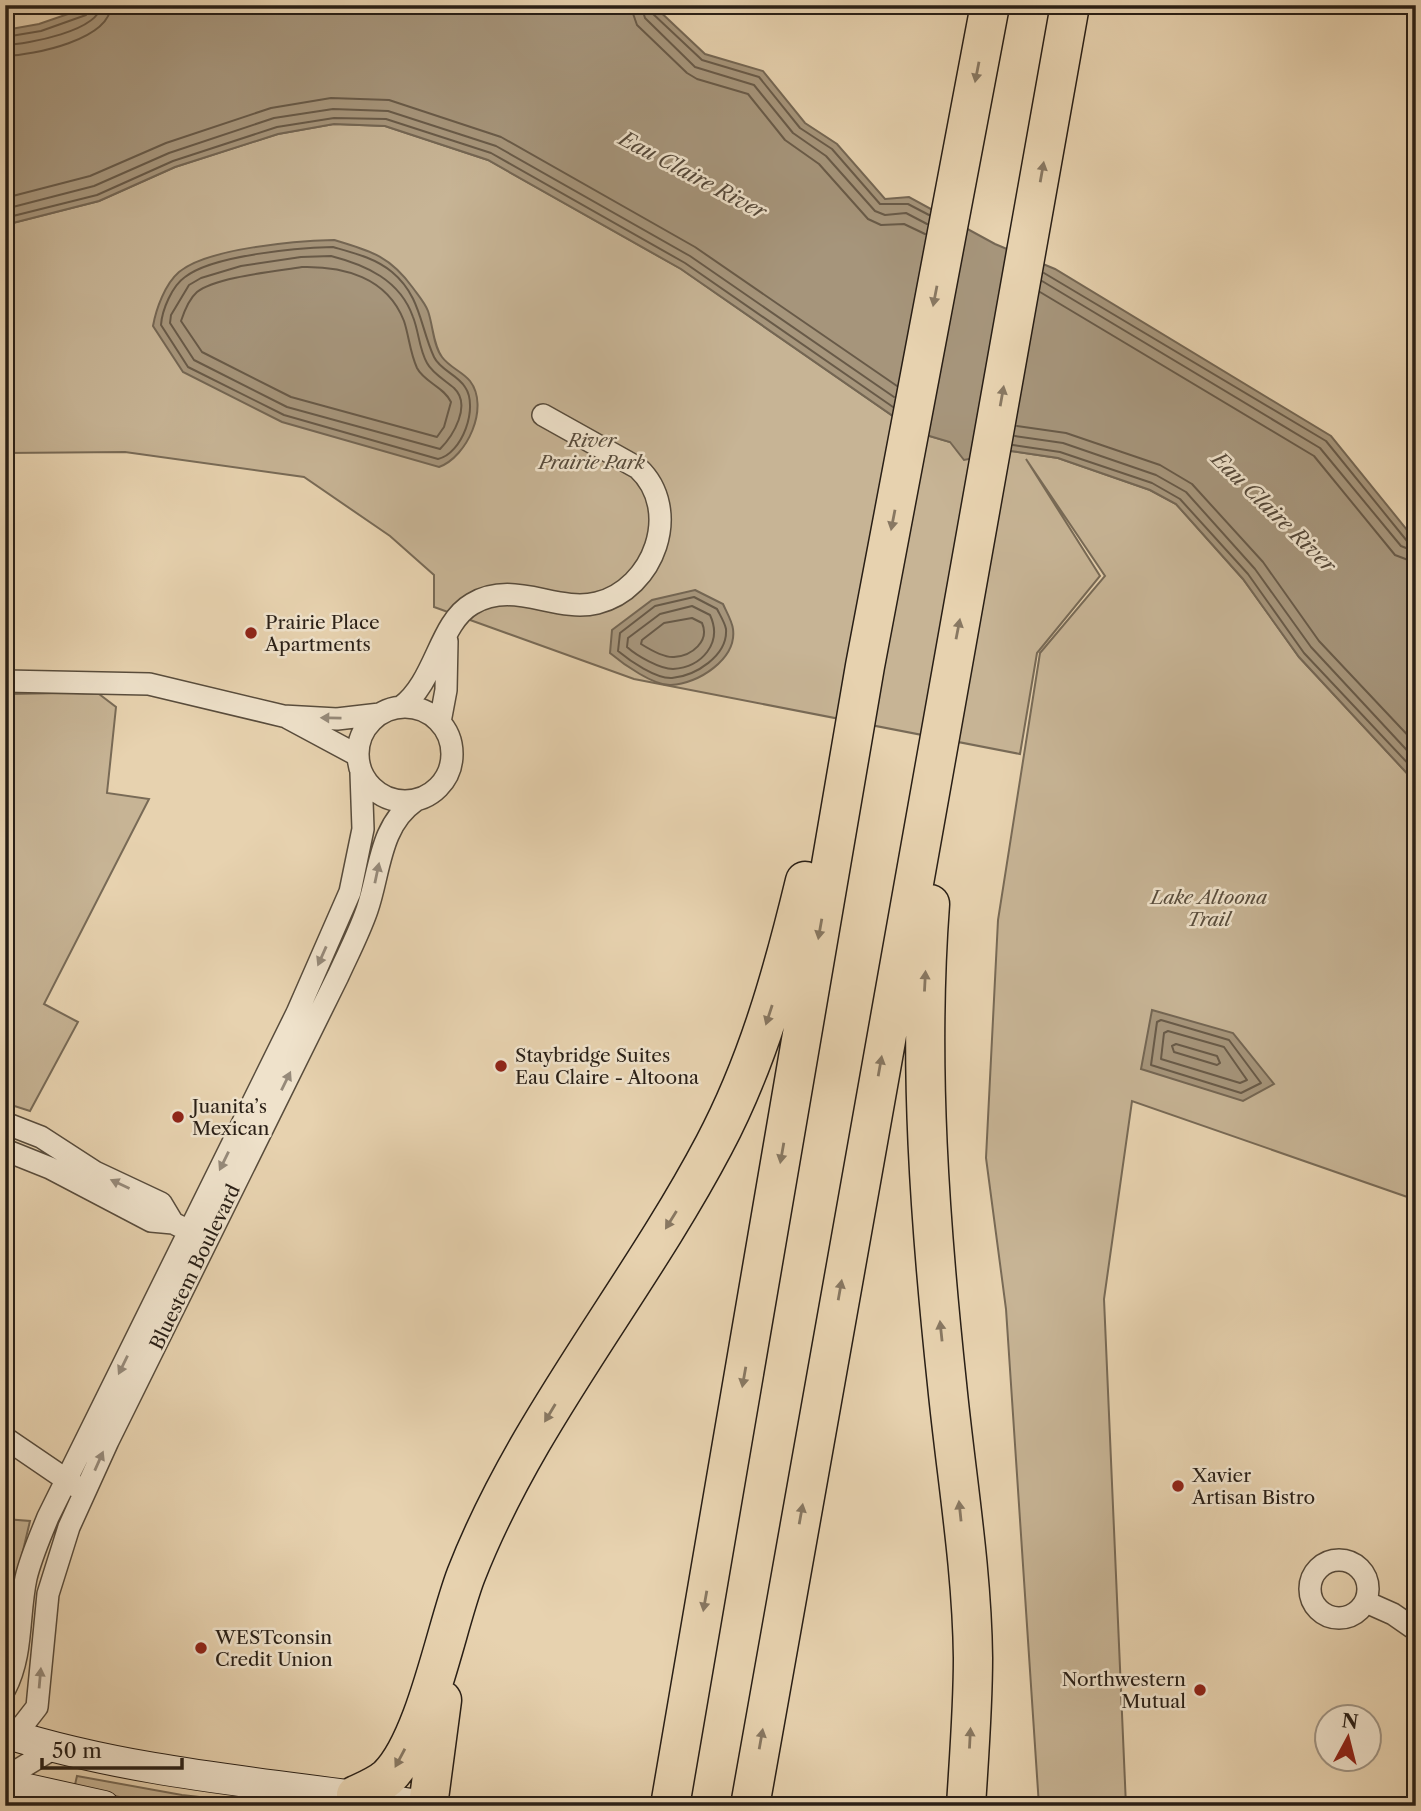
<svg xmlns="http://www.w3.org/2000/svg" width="1421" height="1811" viewBox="0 0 1421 1811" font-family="'Libre Caslon Text',serif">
<rect width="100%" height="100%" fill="#e7d2af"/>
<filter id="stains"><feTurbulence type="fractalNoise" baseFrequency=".00286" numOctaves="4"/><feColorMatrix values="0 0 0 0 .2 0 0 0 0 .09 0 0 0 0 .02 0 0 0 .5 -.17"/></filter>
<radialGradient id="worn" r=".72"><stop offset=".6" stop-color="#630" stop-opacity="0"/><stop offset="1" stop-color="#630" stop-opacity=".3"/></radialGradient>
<path fill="#c7b495" stroke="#786a56" stroke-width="2" d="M334,124L385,126L488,160L681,269L916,432L950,442L1058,458L1150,490L1176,504L1243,579L1299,657L1416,783V1200L1132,1101L1104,1299L1126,1806H1039L1006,1309L986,1158L998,920L1040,653L1105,576L1026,459L1100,576L1037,653L1020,754L634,679L434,607V575L390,536L304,477L125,452L5,453V225L99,201L175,167L278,134Z
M65,693L99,694L116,707L107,793L149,799L44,1004L78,1022L30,1111L5,1103V787L11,786L10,694Z
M5,1519L30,1521L17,1576L5,1662Z
M77,1776L182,1795L279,1806H171L74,1789Z"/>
<path fill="#a6957b" stroke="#746653" stroke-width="2" d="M94,5H653L705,54L763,71L805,123L837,144L885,199L909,197L995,244L1055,269L1331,436L1416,541V783L1299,657L1243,579L1176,504L1150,490L1058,458L1011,451L964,460L950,442L916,432L681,269L488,160L385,126L334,124L278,134L175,167L99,201L5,225V30L39,24Z
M334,240C371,251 390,256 413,288C418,295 425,303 428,311C433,325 433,345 442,357C449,367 463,372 470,381C490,407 467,457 439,467L282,422L183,372L153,326C156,309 165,284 179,272C208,248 296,241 334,240Z
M695,590L723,604C726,611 732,621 733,629C737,659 698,684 671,685C654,686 623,664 610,653L612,630L652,600Z
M1152,1010L1233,1033L1274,1084L1243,1101L1141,1069Z"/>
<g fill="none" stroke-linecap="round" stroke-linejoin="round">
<path stroke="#685a48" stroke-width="2" d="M630,5L637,25L687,73L697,79L748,94L785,140L819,164L868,219L881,225L904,224L925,234
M641,5L645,18L695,67L754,85L793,133L826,156L875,211L885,215L906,213L927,224
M650,5L652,13L702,60L759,77L800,128L832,149L880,204H908L929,215
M5,37L41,31L86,15L92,5
M5,45C28,44 99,31 101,5
M5,56C34,55 110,40 111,5
M5,198L90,176L166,143L271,108L331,98L389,100L501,137L695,247L897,386
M5,209L94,186L169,153L274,118L333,109L388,111L496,146L690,256L894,397
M5,218L97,195L173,161L277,127L334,118L386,119L491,153L685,263L893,407
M333,247C354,253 375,258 392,272C421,296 420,327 434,357C440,370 458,375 465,387C479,407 462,454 438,459L284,415L188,367L161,325C162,310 172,286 185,277C213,255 297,248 333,247Z
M331,256C366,265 400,280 413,317C419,332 419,349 427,363C432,373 446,381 454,388C472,405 453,436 440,449L287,407L194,360L170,323L171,315L189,285L201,278L241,266L301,257Z
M302,267C343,266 387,277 404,321C409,336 410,353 417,368C424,382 444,387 451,402L444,427L437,437L291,397L202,352L181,321C184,312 190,298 197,292C215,277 278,271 302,267Z
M1044,273L1326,441L1407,541L1416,544
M1042,281L1320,448L1401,546L1416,552
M1040,292L1314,456L1395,555L1416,563
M1017,426L1066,433L1160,465L1192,484L1263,562L1319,641L1416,744
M1015,436L1063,443L1156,475L1186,492L1255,569L1311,647L1416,760
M1013,445L1060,452L1152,483L1180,499L1248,574L1304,653L1416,772
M694,597L717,609C720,615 725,623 726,629C728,656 695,676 672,678C656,679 630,661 618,651L620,633L655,606Z
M692,606L710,615C723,643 702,667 673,669C660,669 637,656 627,647L628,638L660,614Z
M692,618L702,623C710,641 692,656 674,657C664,658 649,649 641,644L642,640L664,623Z
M1161,1020L1229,1040L1261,1083L1241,1093L1151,1065L1157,1022Z
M1168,1031L1224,1047L1247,1080L1240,1083L1161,1059L1164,1033Z
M1176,1044L1217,1056L1220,1063L1217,1065L1174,1052L1172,1046Z"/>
<g stroke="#584c3c" stroke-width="24">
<path id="minor" d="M5,681L149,684L283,716L337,719L380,714
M358 754a47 47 0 1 1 94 0a47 47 0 1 1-94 0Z
M401,707C436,681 439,623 472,604C514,579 555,613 597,603C654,589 683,510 638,468L543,415
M288,718L357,755
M440,722L446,690L447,641
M5,1123L41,1137L95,1172L161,1203L173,1223
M5,1150L50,1168L151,1221L173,1223L200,1236
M5,1438L77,1487
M1310 1589a29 29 0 1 1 58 0a29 29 0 1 1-58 0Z
M1366,1602L1393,1614L1416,1630
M5,1689C23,1655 18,1615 26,1578C31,1557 40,1537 48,1517L297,1013L350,892L363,829L361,773
M5,1737L23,1725L37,1707L48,1594L69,1527L108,1441L338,976C348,954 359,933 367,910C380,873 379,826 415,801
M5,1778L54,1748"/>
</g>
<g stroke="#291f16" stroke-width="32">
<path id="secondary" d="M5,1733C141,1776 285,1784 425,1806
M5,1784L104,1806"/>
</g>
<g stroke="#291f16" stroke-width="41">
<path id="motorway" d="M930,904C918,1065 930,1224 947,1384C956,1475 972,1567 973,1658C973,1707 969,1757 966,1806
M356,1795C367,1790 379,1785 388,1777C426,1740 446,1627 466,1575C526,1421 637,1291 714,1145C758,1062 783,972 805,881
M428,1806L442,1700
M670,1806L865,666L990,5
M750,1806L1070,5"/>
</g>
<use href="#minor" stroke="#efe2cb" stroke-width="21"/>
<use href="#secondary" stroke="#efe2cb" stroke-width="30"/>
<use href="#motorway" stroke="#e7d2af" stroke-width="38"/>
</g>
<defs><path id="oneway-solid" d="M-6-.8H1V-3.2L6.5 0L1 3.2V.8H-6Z" transform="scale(1.75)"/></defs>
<g fill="#887862">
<use href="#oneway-solid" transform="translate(977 72) rotate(101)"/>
<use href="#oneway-solid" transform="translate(1042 172) rotate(-80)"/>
<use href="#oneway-solid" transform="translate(935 296) rotate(101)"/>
<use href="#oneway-solid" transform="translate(1002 396) rotate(-80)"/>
<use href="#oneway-solid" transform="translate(893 520) rotate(101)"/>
<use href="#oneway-solid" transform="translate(958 629) rotate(-79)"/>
<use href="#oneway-solid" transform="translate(820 929) rotate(100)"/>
<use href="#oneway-solid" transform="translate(925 981) rotate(-87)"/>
<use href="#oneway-solid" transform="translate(769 1015) rotate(108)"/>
<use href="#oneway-solid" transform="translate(880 1066) rotate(-80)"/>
<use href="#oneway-solid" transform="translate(782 1153) rotate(100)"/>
<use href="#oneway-solid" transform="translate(671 1220) rotate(122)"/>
<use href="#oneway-solid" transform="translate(840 1290) rotate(-80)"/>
<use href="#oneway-solid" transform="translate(941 1331) rotate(-96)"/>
<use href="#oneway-solid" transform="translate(744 1377) rotate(100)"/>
<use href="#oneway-solid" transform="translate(550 1413) rotate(121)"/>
<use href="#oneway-solid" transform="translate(960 1511) rotate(-96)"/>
<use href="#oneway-solid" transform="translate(801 1514) rotate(-80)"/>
<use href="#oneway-solid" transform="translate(705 1601) rotate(100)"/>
<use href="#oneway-solid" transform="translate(970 1738) rotate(-87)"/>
<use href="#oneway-solid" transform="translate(761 1739) rotate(-80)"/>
<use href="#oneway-solid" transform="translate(400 1758) rotate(118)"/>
</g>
<g fill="#968a7a">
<use href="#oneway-solid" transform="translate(331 718) rotate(-179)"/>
<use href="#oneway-solid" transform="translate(377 873) rotate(-78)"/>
<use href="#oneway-solid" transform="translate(322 956) rotate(114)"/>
<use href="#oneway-solid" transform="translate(286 1081) rotate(-64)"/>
<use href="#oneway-solid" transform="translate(224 1161) rotate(116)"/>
<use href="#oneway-solid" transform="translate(120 1184) rotate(-155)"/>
<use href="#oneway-solid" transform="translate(123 1365) rotate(116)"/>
<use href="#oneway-solid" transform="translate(99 1461) rotate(-66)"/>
<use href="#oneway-solid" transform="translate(40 1678) rotate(-85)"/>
</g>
<g fill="#8f2418" stroke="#efe2cb" stroke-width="2.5">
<circle cx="251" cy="633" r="7"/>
<circle cx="501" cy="1066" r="7"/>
<circle cx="178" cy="1117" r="7"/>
<circle cx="1178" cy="1486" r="7"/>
<circle cx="201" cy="1648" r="7"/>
<circle cx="1200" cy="1690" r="7"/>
</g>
<g text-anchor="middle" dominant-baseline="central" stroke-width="5" stroke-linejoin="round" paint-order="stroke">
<g font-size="19" font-style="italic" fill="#584c3c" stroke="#efe2cb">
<text x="592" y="440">River<tspan x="592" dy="22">Prairie Park</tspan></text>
<text x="1209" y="897">Lake Altoona<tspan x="1209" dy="22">Trail</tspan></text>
</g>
<g font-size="19" fill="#291f16" stroke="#efe2cb" text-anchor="start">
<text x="265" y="622">Prairie Place<tspan x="265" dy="22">Apartments</tspan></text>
<text x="515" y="1055">Staybridge Suites<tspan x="515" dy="22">Eau Claire - Altoona</tspan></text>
<text x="192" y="1106">Juanita’s<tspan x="192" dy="22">Mexican</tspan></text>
<text x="1192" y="1475">Xavier<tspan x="1192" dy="22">Artisan Bistro</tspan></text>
<text x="215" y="1637">WESTconsin<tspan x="215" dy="22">Credit Union</tspan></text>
<text x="1186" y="1679" text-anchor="end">Northwestern<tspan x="1186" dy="22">Mutual</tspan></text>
</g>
<g font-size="19" fill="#291f16" stroke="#efe2cb">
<text transform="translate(195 1267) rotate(-64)">Bluestem Boulevard</text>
</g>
<g font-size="21" font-style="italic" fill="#554839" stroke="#efe2cb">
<text transform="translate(693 175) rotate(28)">Eau Claire River</text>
<text transform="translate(1274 512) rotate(44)">Eau Claire River</text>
</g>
</g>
<rect width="1421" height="1811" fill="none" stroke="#e7d2af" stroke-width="28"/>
<rect x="7" y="7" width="1407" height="1797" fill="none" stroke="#291f16" stroke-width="3.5"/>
<rect x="14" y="14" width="1393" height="1783" fill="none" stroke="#291f16" stroke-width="2"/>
<g transform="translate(1348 1738) rotate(7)"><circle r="33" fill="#efe2cb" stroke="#a09483" stroke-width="2"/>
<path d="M0-5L12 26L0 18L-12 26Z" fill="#8f2418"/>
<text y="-10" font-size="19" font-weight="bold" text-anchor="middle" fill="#291f16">N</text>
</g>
<path d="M42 1758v10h140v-10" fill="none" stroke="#291f16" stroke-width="3.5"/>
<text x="52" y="1758" font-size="21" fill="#291f16" stroke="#efe2cb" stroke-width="5" paint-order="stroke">50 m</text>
<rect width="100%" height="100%" filter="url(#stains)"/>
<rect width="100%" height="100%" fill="url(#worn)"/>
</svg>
